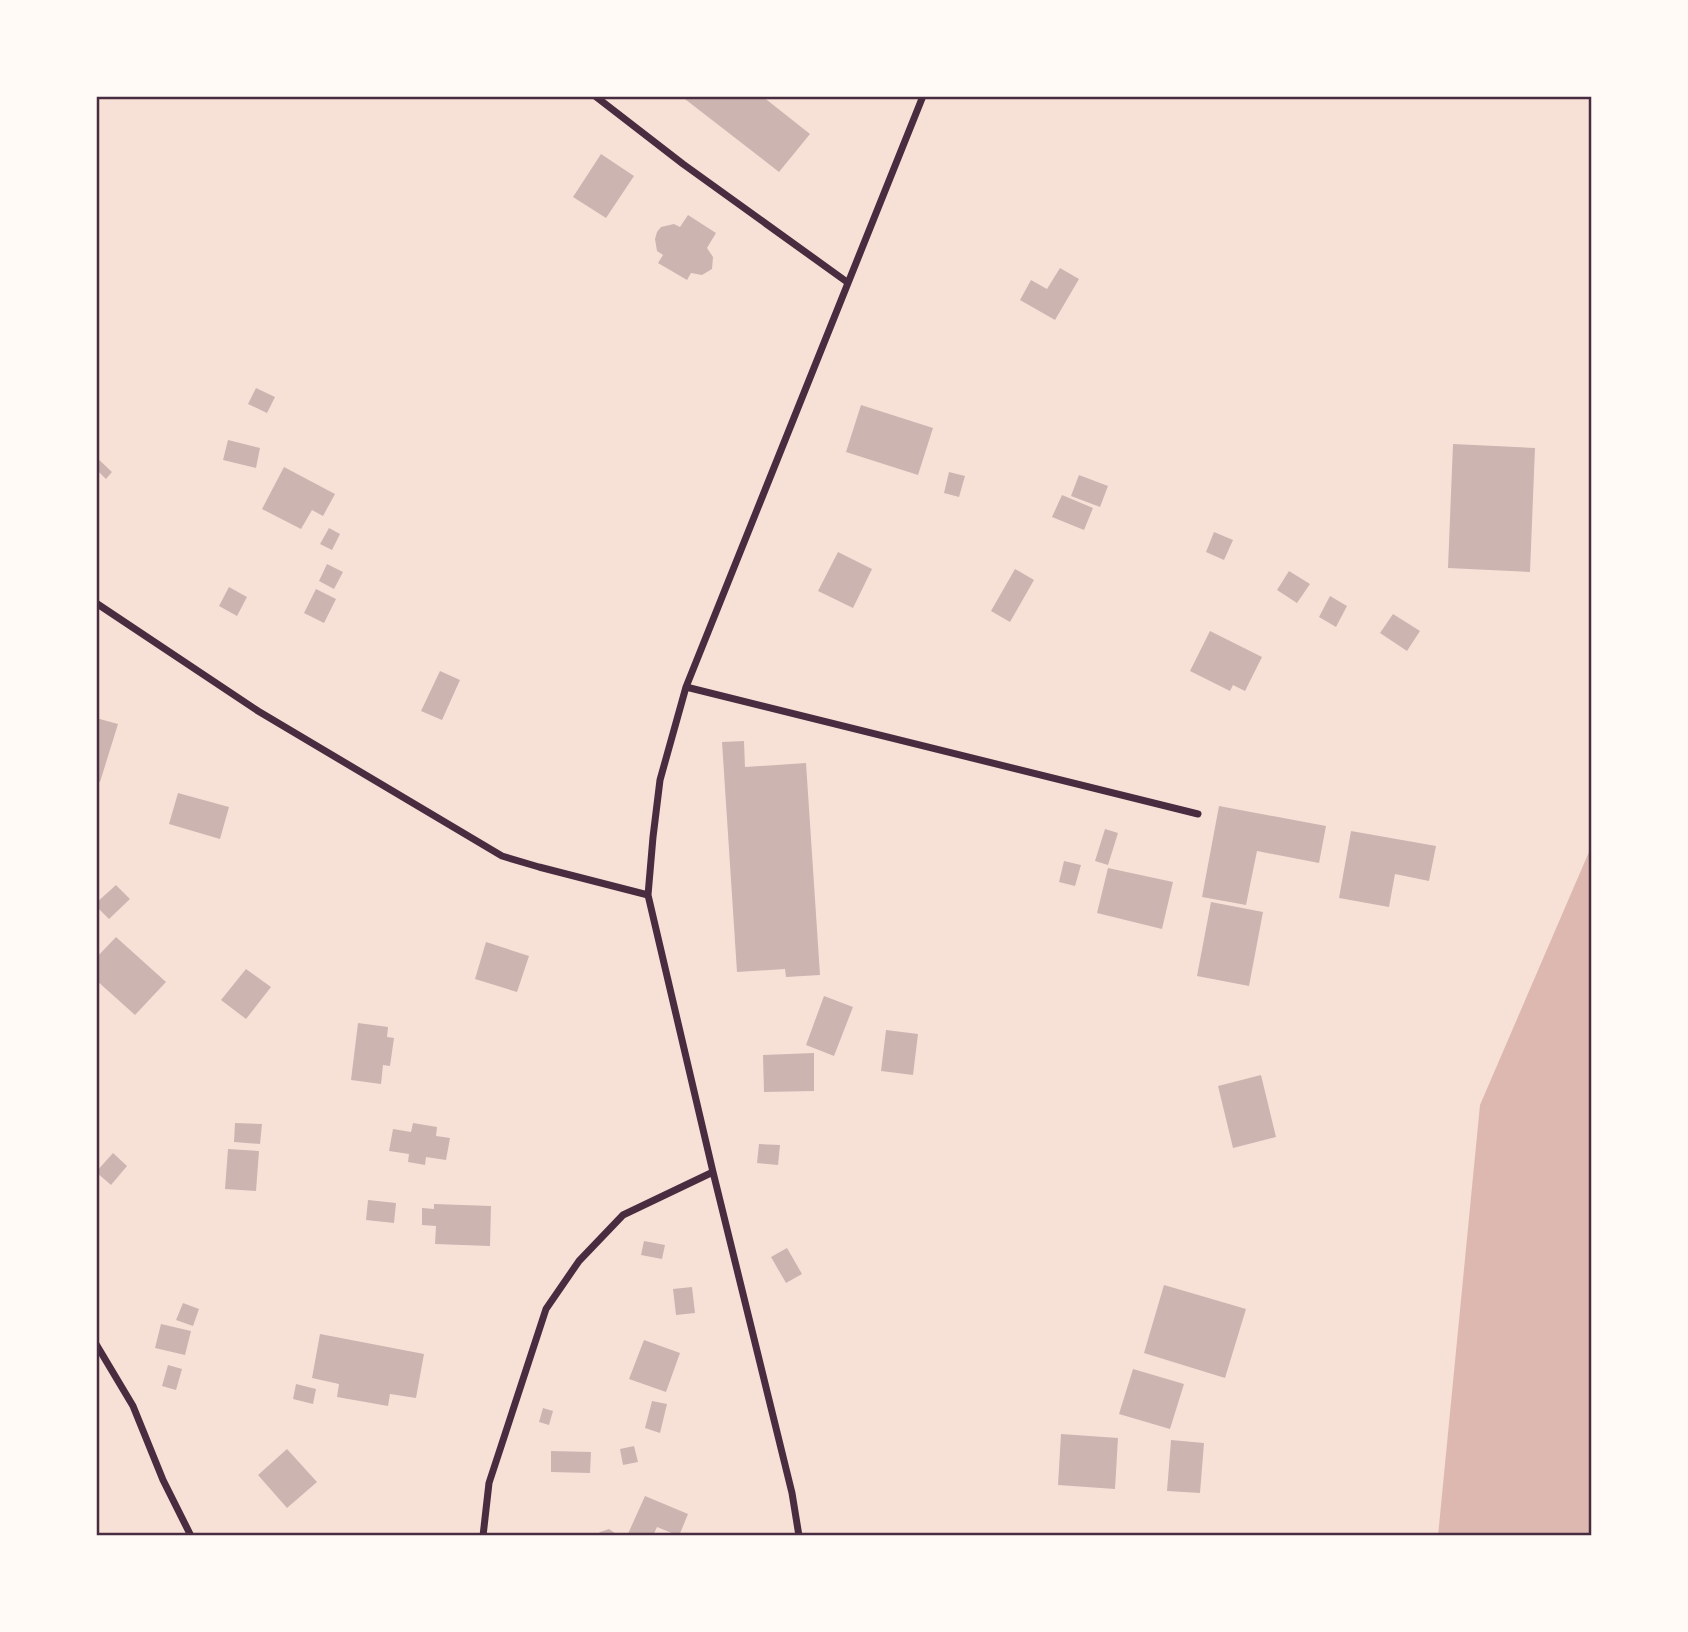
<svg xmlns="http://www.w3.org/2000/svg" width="1688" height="1632" viewBox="0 0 1688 1632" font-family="Helvetica,sans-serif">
<rect width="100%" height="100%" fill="#f7e1d7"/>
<path fill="#dcb8b0" d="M1592,845V1536H1438L1480,1105Z"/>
<path fill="#ccb4b1" d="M681,96H762L810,134L779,172Z
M601,154L634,176L606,218L573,197Z
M688,215L716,233L707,248L713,257L712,269L702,275L691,273L687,280L658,263L663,255L657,251L655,239L657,232L661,227L674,224L680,227Z
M1060,268L1079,279L1055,320L1020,300L1031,280L1047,289Z
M256,388L275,397L267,413L248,404Z
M861,405L933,428L918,475L846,452Z
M228,440L260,448L256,468L223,460Z
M1453,444L1535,448L1530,572L1448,568Z
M96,457L112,472L106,479L96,469Z
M284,467L335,494L323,516L312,510L301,529L262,509Z
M949,472L965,476L959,497L944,493Z
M1079,475L1108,486L1100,507L1071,496Z
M1062,495L1093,508L1084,530L1052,517Z
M329,528L340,534L332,550L320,544Z
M1214,532L1233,540L1224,560L1206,552Z
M838,552L872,569L853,608L818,591Z
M327,564L343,572L334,589L319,581Z
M1015,569L1034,580L1010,622L991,611Z
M1289,571L1310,584L1297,603L1277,590Z
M229,587L247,597L237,616L219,606Z
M316,589L336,599L324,623L304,613Z
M1330,596L1347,606L1336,627L1319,617Z
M1393,614L1420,631L1407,651L1380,633Z
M1210,631L1262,657L1245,691L1233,685L1230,691L1190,671Z
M440,671L460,680L442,720L421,711Z
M96,718L118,724L100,782L96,781Z
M744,741L745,767L806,763L820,975L786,977L785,969L737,972L722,742Z
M178,793L229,807L220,839L169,824Z
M1219,806L1326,826L1319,863L1257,851L1246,905L1202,897Z
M1105,829L1118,833L1108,865L1095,861Z
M1351,831L1436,846L1429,881L1395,874L1389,907L1339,898Z
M1064,861L1081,865L1075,886L1059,882Z
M1108,868L1173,882L1162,929L1097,913Z
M116,885L130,899L109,919L96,906V903Z
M1211,902L1263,912L1249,986L1197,976Z
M116,937L166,982L135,1015L96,980V958Z
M486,942L529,956L517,992L475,979Z
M246,969L271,987L246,1019L221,1000Z
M824,996L853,1007L834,1056L806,1045Z
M358,1023L388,1027L387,1037L394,1038L390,1066L383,1065L381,1084L351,1080Z
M886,1030L918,1034L913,1075L881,1071Z
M814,1053V1091L764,1092L763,1055Z
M1261,1075L1276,1137L1233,1148L1218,1086Z
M235,1123L262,1124L260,1144L234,1142Z
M413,1123L437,1127L436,1136L450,1138L446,1160L426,1157L425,1165L408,1162L409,1154L389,1151L393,1129L411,1132Z
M759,1144L780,1145L778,1165L757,1163Z
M228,1149L259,1151L256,1191L225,1189Z
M113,1153L127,1166L111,1185L96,1172Z
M368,1200L396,1203L394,1223L366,1220Z
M434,1204L491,1206L490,1246L435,1244L436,1226L422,1225V1208L434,1209Z
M644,1241L665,1245L662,1259L641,1255Z
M787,1248L802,1274L786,1283L771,1257Z
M1164,1285L1246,1309L1225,1378L1144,1353Z
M692,1287L695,1313L676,1315L673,1289Z
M183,1303L199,1309L193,1326L176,1320Z
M161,1324L191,1331L185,1355L155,1348Z
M320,1334L424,1354L416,1398L390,1394L388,1406L337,1397L339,1384L312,1378Z
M644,1340L680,1353L666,1392L629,1379Z
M168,1365L182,1369L176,1390L162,1386Z
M1133,1369L1184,1384L1170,1429L1119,1414Z
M296,1384L316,1389L313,1404L293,1399Z
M652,1401L667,1404L660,1433L645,1428Z
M543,1408L553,1411L549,1425L539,1422Z
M1061,1434L1118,1438L1115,1489L1058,1485Z
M1171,1440L1204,1443L1200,1493L1167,1491Z
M634,1446L638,1462L623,1465L620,1449Z
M287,1449L317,1482L287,1508L258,1475Z
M551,1451L591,1452L590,1473L551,1472Z
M645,1496L688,1514L679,1536L657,1527L653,1536H627Z
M609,1529L619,1536H596L600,1532Z"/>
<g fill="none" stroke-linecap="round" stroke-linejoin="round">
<path stroke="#4a2c40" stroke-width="7" d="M595,96L683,164L847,282
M96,603L258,711L502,856L539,867L648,895
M686,687L1198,814
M96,1344L133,1406L163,1480L191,1536
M483,1536L489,1483L546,1309L579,1261L623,1215L713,1172
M799,1536L792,1493L713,1172L648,895L653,837L660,780L686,687L923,96"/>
</g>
<rect width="1688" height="1632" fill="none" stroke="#fffaf5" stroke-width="196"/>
<rect x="98" y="98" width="1492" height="1436" fill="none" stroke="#4a2c40" stroke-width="2.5"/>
</svg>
